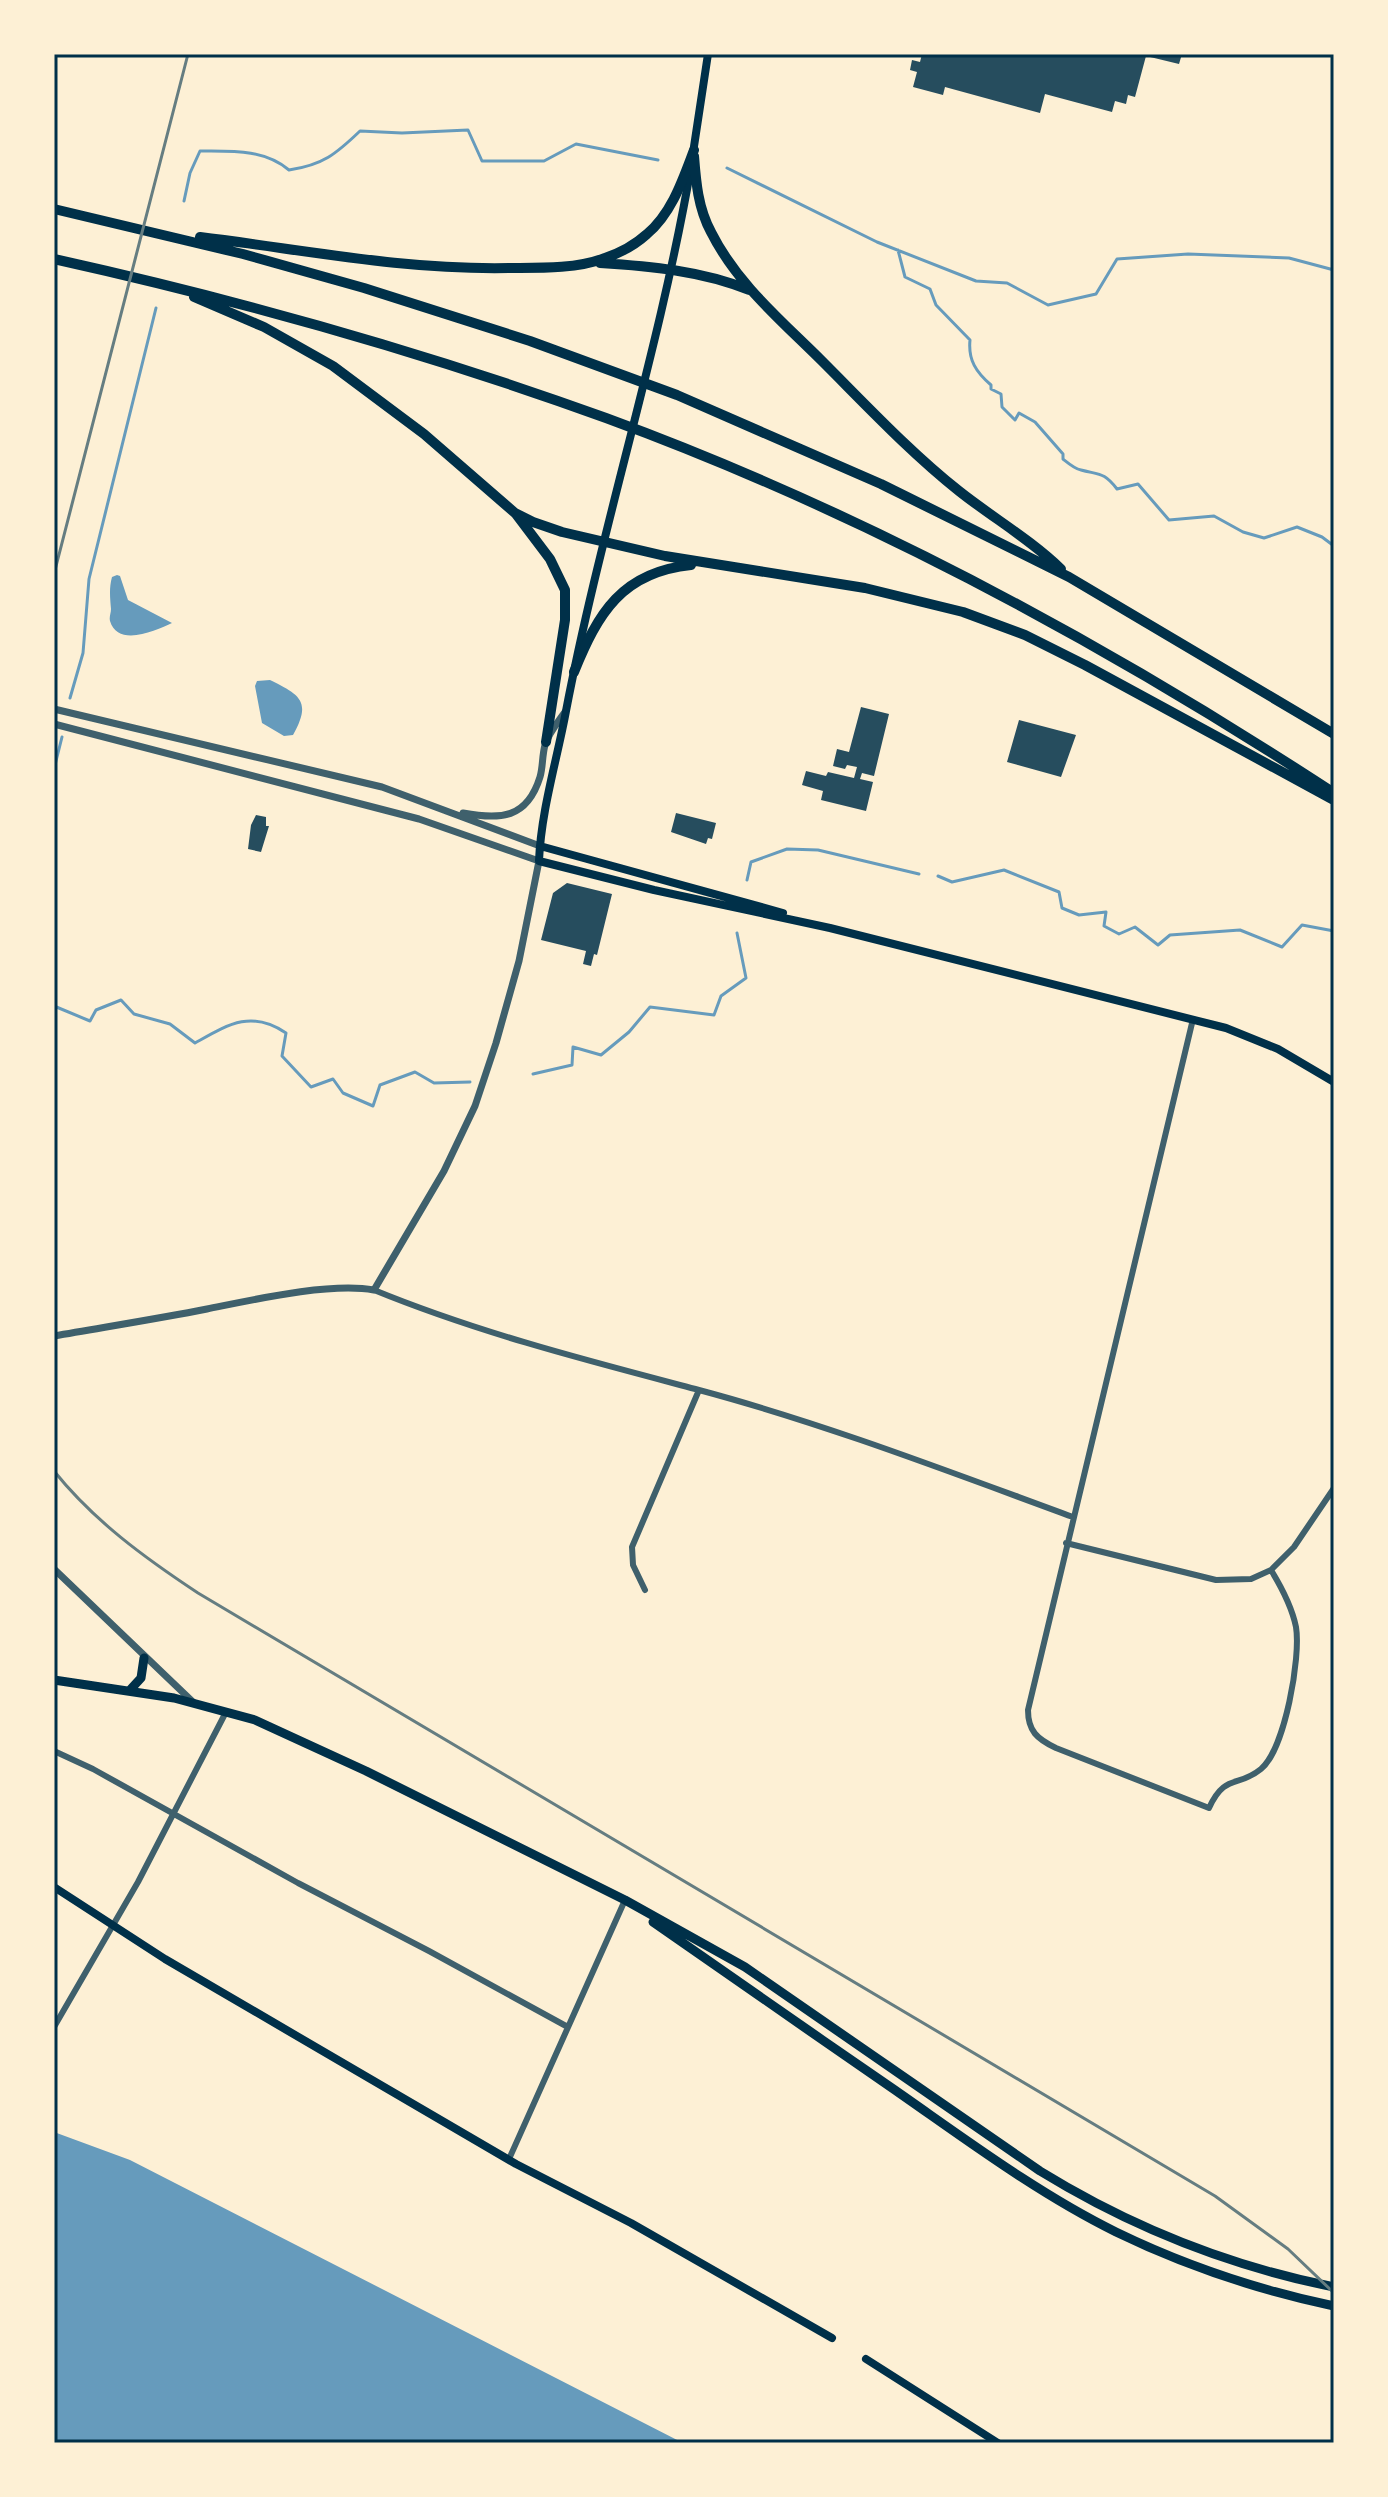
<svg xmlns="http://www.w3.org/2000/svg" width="1388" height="2497" viewBox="0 0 1388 2497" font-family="'Asap Condensed',sans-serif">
<rect width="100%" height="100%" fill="#fdf0d5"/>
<path fill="#669bbc" d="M117,575L120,576L128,600L172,623C157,630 118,648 110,621C109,617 111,613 111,609C110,597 109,588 112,577Z
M270,680C300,695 312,701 293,735L284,736L262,723L255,686L257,681Z
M54,2132L130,2160L683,2443H54Z"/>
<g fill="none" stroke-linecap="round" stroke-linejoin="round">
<path stroke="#669bbc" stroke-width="3" d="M727,168L877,242L976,281L1007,283L1048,305L1096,294L1117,259L1188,254L1289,258L1334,270
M184,201L190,173L200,151C232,151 264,149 289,170C323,165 336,154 360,131L402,133L468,130L482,161H544L576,144L658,160
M898,250L905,277L930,289L936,305L970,340C968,360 976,372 991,385V389L1001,394L1002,407L1015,420L1019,413L1035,422L1063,454V459C1068,463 1075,469 1081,470C1100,475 1104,472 1117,489L1138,484L1169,520L1214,516L1243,532L1264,538L1297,527L1322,537L1334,546
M70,698L83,653L89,579L156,308
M54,769L62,737
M938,876L952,882L1004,870L1059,892L1062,908L1079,915L1106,912L1104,926L1119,934L1135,927L1158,945L1170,935L1240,930L1282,947L1302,925L1334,931
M747,880L751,862L787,849L818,850L919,874
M54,1006L90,1021L96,1010L121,1000L134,1014L170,1024L195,1043C227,1025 251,1009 286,1033L282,1056L311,1087L333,1079L343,1093L373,1106L380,1085L415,1072L434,1083L470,1082
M533,1074L572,1065L573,1047L601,1055L629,1032L650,1007L714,1015L721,996L746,978L737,933"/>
</g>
<path fill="#264d5e" d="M922,54H1182L1179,64L1146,56L1135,97L1128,95L1126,104L1115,101L1112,112L1045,94L1040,113L945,87L943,95L913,87L917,72L910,70L912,60L920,62Z
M861,707L889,714L874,776L862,773L860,779L873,782L866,811L821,800L823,791L802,785L806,771L826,776L828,772L854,778L857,767L847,765L845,769L833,766L837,749L849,752Z
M1019,720L1076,735L1061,777L1007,762Z
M676,813L716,823L712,839L708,838L706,844L671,832Z
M256,815L266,817V826H269L261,852L248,849L251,825Z
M567,883L612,894L597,955L594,954L591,966L583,964L586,951L541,940L553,893Z"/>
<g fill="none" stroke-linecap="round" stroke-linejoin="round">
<path stroke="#3f606c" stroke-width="6" d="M1193,1019L1028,1710C1028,1731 1037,1739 1056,1748L1209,1808C1225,1773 1238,1788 1261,1769C1285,1749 1301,1657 1296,1627C1292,1607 1282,1588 1271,1570
M374,1290C479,1333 589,1361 699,1390C826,1424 950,1472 1073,1517
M1066,1543L1216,1580L1251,1579L1271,1570L1294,1547L1334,1488
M645,1590L633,1565L632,1547L699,1390
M54,1751L93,1769L298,1883L429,1951L566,2026
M54,2027L138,1882L226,1712
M509,2159L625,1900"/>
<path stroke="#3f606c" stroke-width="7" d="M54,709L382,787L540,846
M54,724L419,819L539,861L519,961L496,1043L475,1106L444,1171L374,1290C330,1282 252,1300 207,1309C156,1319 105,1327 54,1336
M463,813C500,820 527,819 540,777C543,767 542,756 545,745C548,734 558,722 565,712
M54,1569L194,1703"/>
<path stroke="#003049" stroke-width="8" d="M693,153L708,54
M691,167C659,352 601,528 566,711C557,760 541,811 539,861L654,890L830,928L1226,1028L1278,1049L1334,1082
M540,846L783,913
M54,1887L165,1959L516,2164L631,2223L832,2338
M866,2359L998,2443"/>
<path stroke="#003049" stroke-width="9" d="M54,1680L174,1698L255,1720L366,1771L625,1900L745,1967L1040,2171C1131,2227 1229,2266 1334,2287
M130,1690L141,1678L144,1658
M653,1922C732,1977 812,2033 892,2088C964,2138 1037,2193 1116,2232C1186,2266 1258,2290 1334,2306"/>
<path stroke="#003049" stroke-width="10" d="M694,156C696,182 698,208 711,232C737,284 782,321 822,361C867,406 910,452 959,491C993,518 1030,539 1061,569
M54,209L243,254L364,288L530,341L677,395L881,484L1069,577L1334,734
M200,237C306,250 402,270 509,268C540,268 576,269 605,258C620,253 636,244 647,234C672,213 683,179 694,150
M54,259C243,301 424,352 606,418C860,511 1108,645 1334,793
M600,263C649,266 703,271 749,290
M194,297L264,327L333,366L424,434L515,513L533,522L562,532L665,556L865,588L963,612L1025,635L1085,665L1332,799
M516,514L550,559L565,590V620L546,742
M574,672C598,613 622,572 691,565"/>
<path stroke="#657d81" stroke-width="3" d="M54,574L188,54
M54,1471C94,1521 145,1558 198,1593L1215,2196L1288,2249L1334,2293"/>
</g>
<rect width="1388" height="2497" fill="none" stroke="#fdf0d5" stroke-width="112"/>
<rect x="56" y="56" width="1276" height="2385" fill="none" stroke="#003049" stroke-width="3"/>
</svg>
